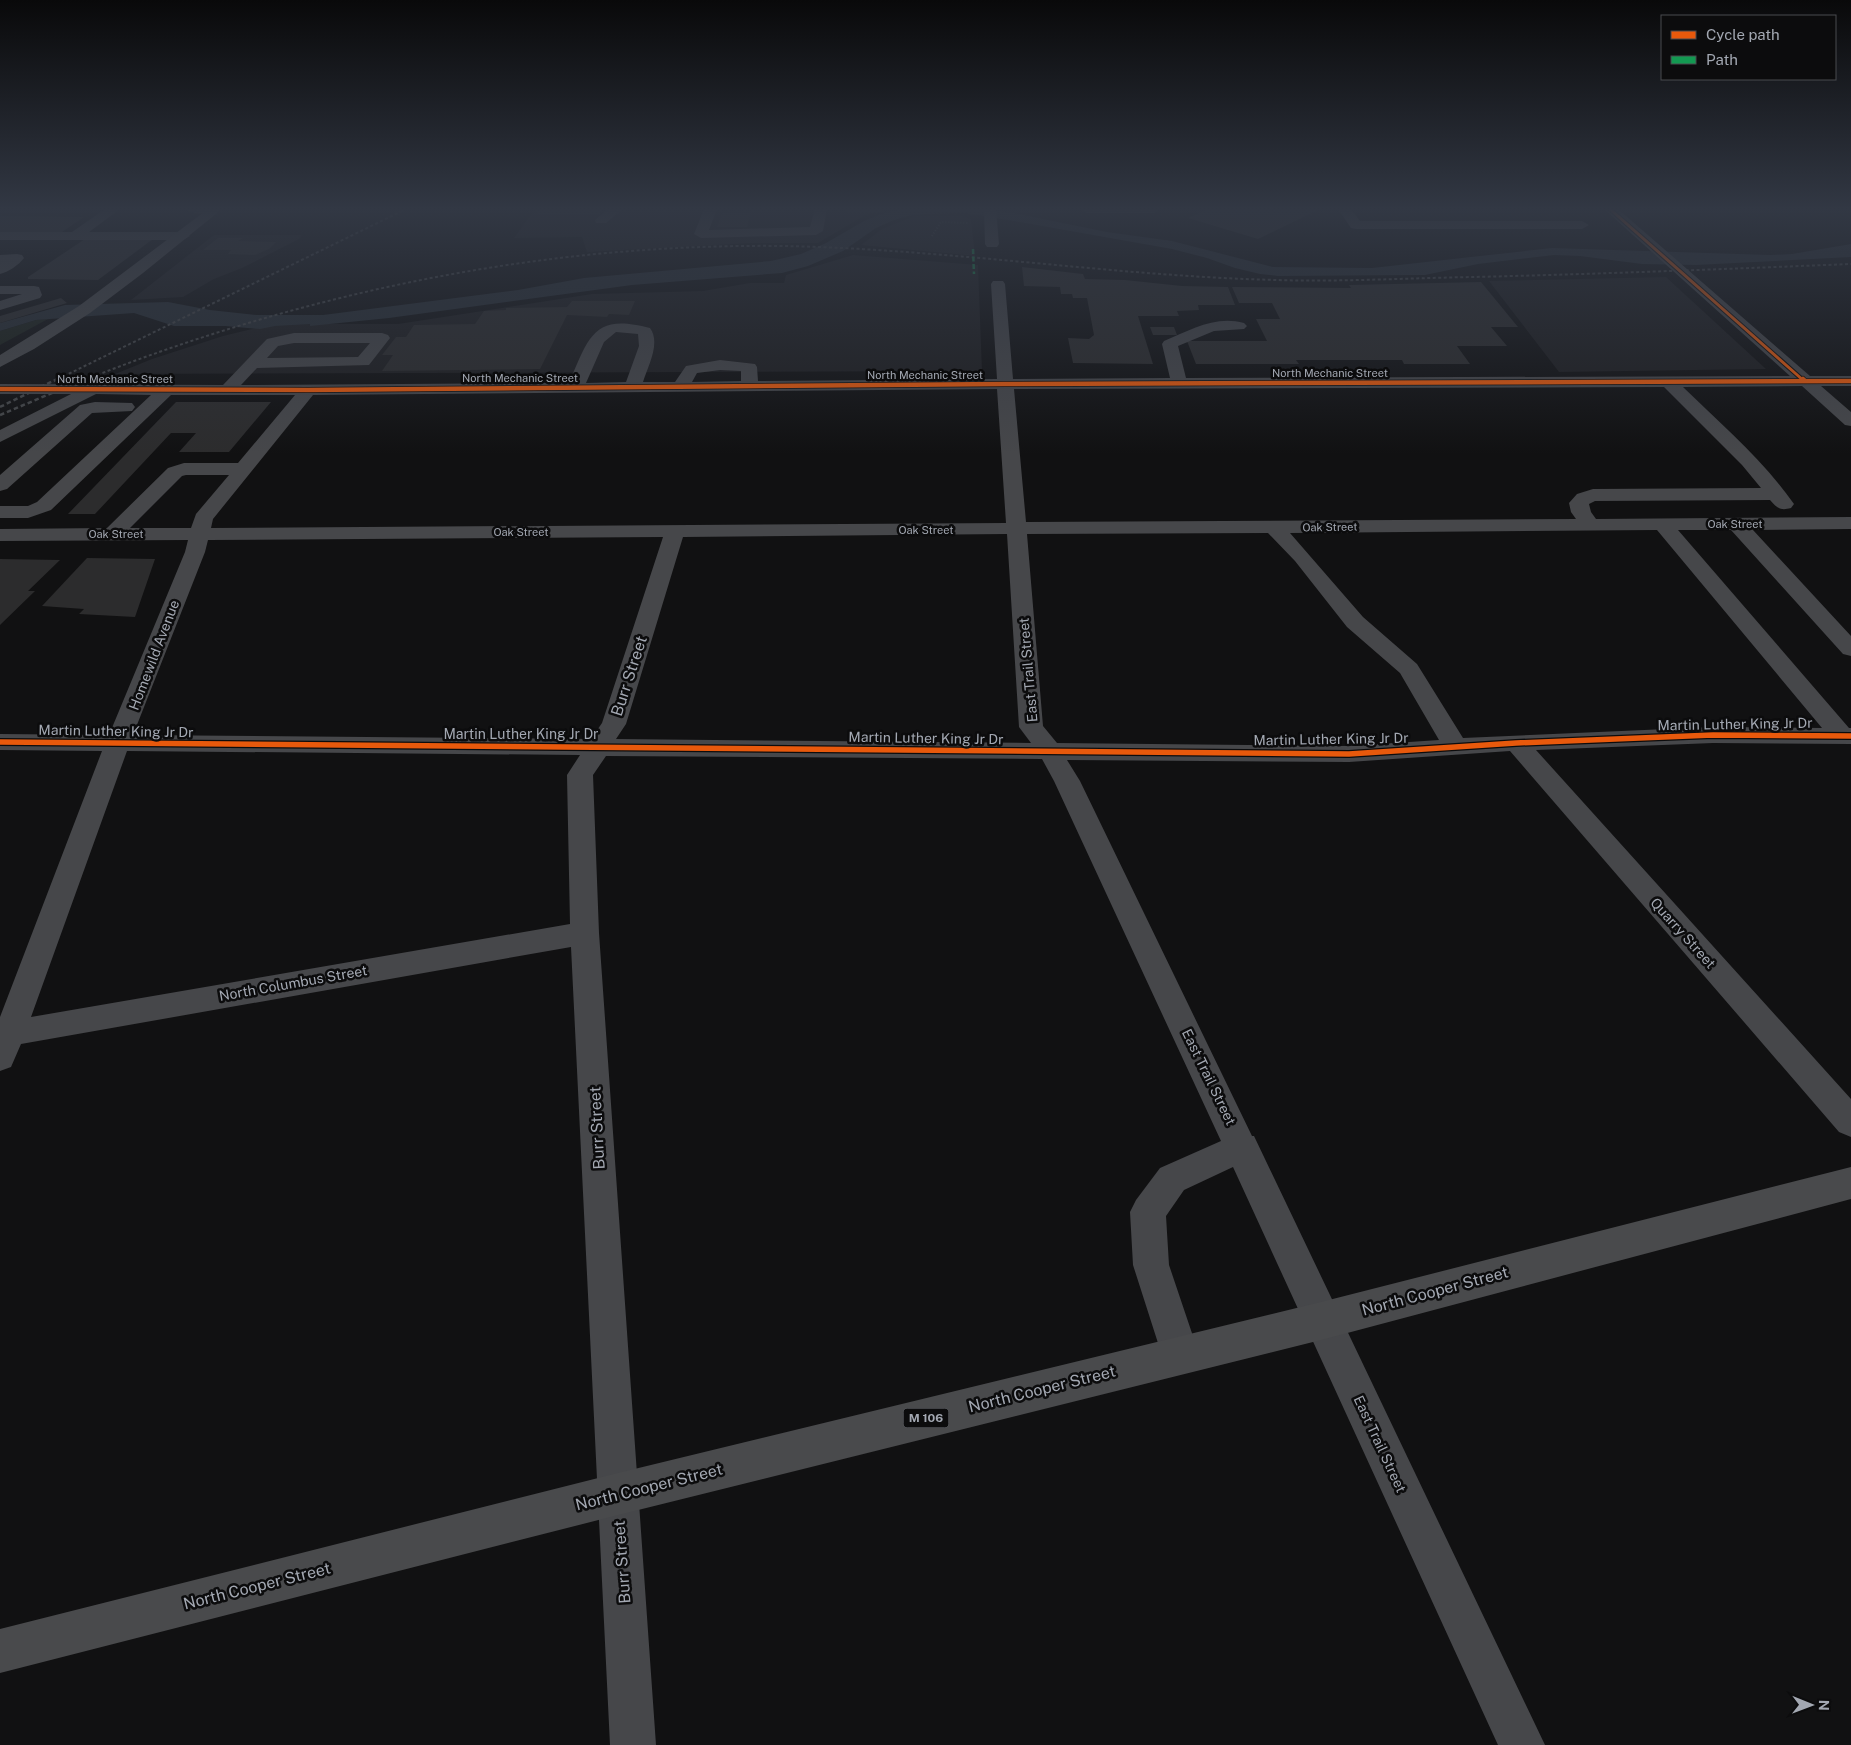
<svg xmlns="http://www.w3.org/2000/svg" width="1851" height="1745" viewBox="0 0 1851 1745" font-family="'Public Sans',sans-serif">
<rect width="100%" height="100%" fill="#111112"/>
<path fill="#1e1e20" d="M535,209H887L882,213L867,214L818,243H752L587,252L582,237L514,238Z
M915,216H962L971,219L975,256L861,245L882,229Z
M214,235H302L299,239L242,268L214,279L183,297L131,300Z
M853,255L978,265L982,371L115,374L152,359L223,336L272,324H398L592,294L703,291L750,283H784L786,275Z
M1666,277L1766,369L1559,372L1489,281Z"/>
<path fill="#1c221c" d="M48,319L0,345V331L36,320Z"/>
<path fill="#282e34" d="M902,209H976L1013,213L1107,232L1172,241L1273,267L1372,268L1552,248L1770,255L1792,254L1851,244V257L1696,265L1642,264L1580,256L1554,255L1478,264L1425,275L1278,276L1260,274L1235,268L1207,258L1172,249L1031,224L966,213L925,214L908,216L894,220L876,228L843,251L808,266L782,273L632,285L389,318L310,326V324L275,326L260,329L225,326H174L134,313L36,320L0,331V323L65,305L168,302L210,310L257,315H323L518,290L584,278L771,261L801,254L826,243L864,221L881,214Z"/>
<path fill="#2c2c2d" d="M540,209H603L600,214H537Z
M847,209H884L879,213H846Z
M1209,209H1320L1258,239L1188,218Z
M722,213H751L747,227H717Z
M0,216L84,217L59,234H0Z
M218,238H243L238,241L276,242L269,249L255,255L228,254L231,250H203Z
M85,239H153L98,280L28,279V277Z
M1022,267L1083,274L1085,279L1125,280L1182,286L1228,287L1235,305H1198L1199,310L1177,311L1179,316H1138L1153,364L1073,363L1068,338L1089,339L1094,335L1087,298H1073L1072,294H1061L1060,287L1024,286Z
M1481,282L1518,327H1491L1507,346H1457L1470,364H1404L1402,360H1296L1299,364H1196L1187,341H1267L1256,319H1280L1272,303H1239L1232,287L1351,288L1349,285Z
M61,298L67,303L0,323V316Z
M572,301H635L629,315L609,314L607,317L567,315L540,369L382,371L393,355H382L396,337H406L414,325L475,324L484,311L506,310V308L567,307Z
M1150,327H1174L1177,335H1153Z
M176,402H271L229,452H179L196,433H171L95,514H68Z
M87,558L155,559L135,617L79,614L84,609L42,606Z
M0,559L60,560L28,591H35L0,625Z"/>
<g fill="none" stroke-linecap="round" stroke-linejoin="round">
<path stroke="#47494c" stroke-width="2" stroke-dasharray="1 2" stroke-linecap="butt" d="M932,236L941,222L968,223"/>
<path fill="#46474a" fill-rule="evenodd" d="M105,209H120L89,232H183L190,236L183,240H0V232H72Z
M187,209H211C206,215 192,215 187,209Z
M608,209H623L606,223H596L595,220Z
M704,209H717L709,230L810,227L815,209H827L823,231L816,235L701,238L694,234Z
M984,209H996L999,244L997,247H987L985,244Z
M1080,209H1160L1154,213H1086Z
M1338,209H1351L1360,221H1582L1589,225L1582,229H1356L1351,228Z
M1604,209H1618L1810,376H1851V386H1821L1851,412V426L1845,425L1802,386L1683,387C1721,424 1764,461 1794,504L1791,508C1780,511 1777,508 1770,500L1595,501L1589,504L1591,512L1596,519L1851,517V529L1753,530L1851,636V656L1843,654L1731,530H1678L1849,728H1851V744L1713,743L1536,750L1851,1099V1137L1839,1132L1510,751L1349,762L1067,760L1080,781L1252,1136H1254L1545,1745H1498L1233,1167L1184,1190L1166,1216L1169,1265L1199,1354L1194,1368L1180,1373L1166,1368L1133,1265L1130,1212L1136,1200L1160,1168L1221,1141L1054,781L1042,759L606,756L593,775L599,933L656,1745H610L571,947L21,1044L11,1067L0,1071V1017L102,751L0,750V734L109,735L185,552L188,540L0,541V529L107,528L168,468L184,463H238L295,395H171L51,510L28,518H0V506H28L37,502L151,395L96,394L0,442V430L71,394H0V384L223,385L267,339L294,333H382L388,335L390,338L369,365L257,368L241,385L569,383C589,336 594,313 650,328C661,343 648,366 643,382H675L686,366L720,360L755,364L757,367L758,381L997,379L991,284L993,281H1003L1005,284L1013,379L1170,378L1162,344L1164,341C1191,330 1215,315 1244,323L1247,326L1244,329L1214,331L1178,346L1186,378L1790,376ZM616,332L638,334L639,346L626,382L586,383L604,342ZM294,343H370L358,357L267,358L278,346ZM720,370L741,371V381L692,382L697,373ZM1664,387L1742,465L1761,488L1593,489L1577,494L1569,503L1571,512L1576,519L1026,522L1014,389ZM997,389L1006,523L211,528L213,519L313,395ZM186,475H229L196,514L191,528H130L182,476ZM1657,530L1822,728L1713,727L1463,738L1417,664L1363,617L1290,533ZM1268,533L1295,561L1347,627L1400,673L1439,740L1349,746L1057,743L1043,726L1027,534ZM1007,534L1019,727L1031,743L616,739L626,724L683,537ZM663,537L602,723L591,739L133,735L205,552L208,540ZM127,751L580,755L567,775L570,924L31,1017Z
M17,254L22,255L24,258C19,265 8,272 0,274V255Z
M0,286H34L39,287L42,295L40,298L0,310V301L22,294H0Z
M95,402L132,403L135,407L132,411L92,413L7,489L0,491V475L80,405Z"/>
<path fill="#494a4c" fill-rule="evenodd" d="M208,209H222L143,273L90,313L34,349L0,367V355L79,306Z
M1851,1167V1199L1321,1340L618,1515L0,1673V1629L618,1473L1321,1302Z"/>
<path stroke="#46484a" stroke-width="2" stroke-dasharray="3 2.5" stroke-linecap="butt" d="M54,381L406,209
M82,381C305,292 543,243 783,246C948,249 1112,276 1276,280C1342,282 1408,278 1474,277C1600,274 1725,269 1851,264"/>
<path stroke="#46484a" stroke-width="2.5" stroke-dasharray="4.5 3" stroke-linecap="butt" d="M0,407L57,379
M0,415L85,379"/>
<path stroke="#139951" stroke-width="2.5" stroke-dasharray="5 2.5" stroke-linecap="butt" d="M973,249L974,274"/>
<g stroke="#0c0c0d" stroke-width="5">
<path id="cycleway-far2" d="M1610,209L1804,381"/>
</g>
<g stroke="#0c0c0d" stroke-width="6">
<path id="cycleway-far1" d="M1803,379L1805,381
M0,389L308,390L1004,384L1851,381"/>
</g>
<g stroke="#0c0c0d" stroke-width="8">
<path id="cycleway" d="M0,742L1349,754L1516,743L1713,735L1851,736"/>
</g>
<use href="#cycleway-far2" stroke="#e8590c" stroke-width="3"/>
<use href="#cycleway-far1" stroke="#e8590c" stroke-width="4.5"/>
<use href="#cycleway" stroke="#e8590c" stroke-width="5.5"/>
</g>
<linearGradient id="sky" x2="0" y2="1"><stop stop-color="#09090a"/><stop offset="0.46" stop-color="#323844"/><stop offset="1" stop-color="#323844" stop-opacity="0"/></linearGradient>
<rect width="1851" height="454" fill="url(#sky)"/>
<g text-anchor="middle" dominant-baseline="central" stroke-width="5" stroke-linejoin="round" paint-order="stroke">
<g font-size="11" fill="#a3a8b2" stroke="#0c0c0d">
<text x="1330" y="373">North Mechanic Street</text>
<text x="925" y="375">North Mechanic Street</text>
<text x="520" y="378">North Mechanic Street</text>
<text x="115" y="379">North Mechanic Street</text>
<text x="1735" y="524">Oak Street</text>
<text transform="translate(1330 527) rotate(-1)">Oak Street</text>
<text x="926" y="530">Oak Street</text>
<text x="521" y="532">Oak Street</text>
<text x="116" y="534">Oak Street</text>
</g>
<rect fill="#0c0c0d" stroke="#767980" stroke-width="1" x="903.5" y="1408.5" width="45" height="19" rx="4"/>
<g font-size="12" font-weight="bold" fill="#a3a8b2">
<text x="926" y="1418">M 106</text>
</g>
<g font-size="14" fill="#a3a8b2" stroke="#0c0c0d">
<text transform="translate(154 655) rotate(-69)">Homewild Avenue</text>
<text transform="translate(1028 670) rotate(-95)">East Trail Street</text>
<text transform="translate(1735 724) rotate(-1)">Martin Luther King Jr Dr</text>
<text transform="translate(116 731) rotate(1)">Martin Luther King Jr Dr</text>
<text x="521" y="734">Martin Luther King Jr Dr</text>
<text transform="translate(926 738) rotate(1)">Martin Luther King Jr Dr</text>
<text transform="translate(1331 739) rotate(-1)">Martin Luther King Jr Dr</text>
<text transform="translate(1683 933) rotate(48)">Quarry Street</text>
<text transform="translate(293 983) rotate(-10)">North Columbus Street</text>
<text transform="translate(1209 1077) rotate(64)">East Trail Street</text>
<text transform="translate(1380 1444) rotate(65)">East Trail Street</text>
</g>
<g font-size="16" fill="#a3a8b2" stroke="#0c0c0d">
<text transform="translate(629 676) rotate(-72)">Burr Street</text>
<text transform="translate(597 1128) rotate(-93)">Burr Street</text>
<text transform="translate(1435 1291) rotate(-15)">North Cooper Street</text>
<text transform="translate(1042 1389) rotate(-14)">North Cooper Street</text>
<text transform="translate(649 1487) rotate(-14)">North Cooper Street</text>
<text transform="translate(622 1562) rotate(-94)">Burr Street</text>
<text transform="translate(257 1586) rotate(-14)">North Cooper Street</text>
</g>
</g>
<rect x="1661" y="15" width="175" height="65" fill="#0c0c0d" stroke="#484a4f"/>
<rect x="1671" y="31" width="25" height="8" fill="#e8590c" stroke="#484a4f"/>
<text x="1706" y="40" font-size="15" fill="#a3a8b2">Cycle path</text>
<rect x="1671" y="56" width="25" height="8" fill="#139951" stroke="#484a4f"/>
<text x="1706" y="65" font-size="15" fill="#a3a8b2">Path</text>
<g transform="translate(1811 1705) rotate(91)" stroke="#0c0c0d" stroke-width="4" paint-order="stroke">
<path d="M0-4L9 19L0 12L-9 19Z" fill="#a3a8b2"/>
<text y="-8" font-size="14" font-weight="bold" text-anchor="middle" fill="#a3a8b2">N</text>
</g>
</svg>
